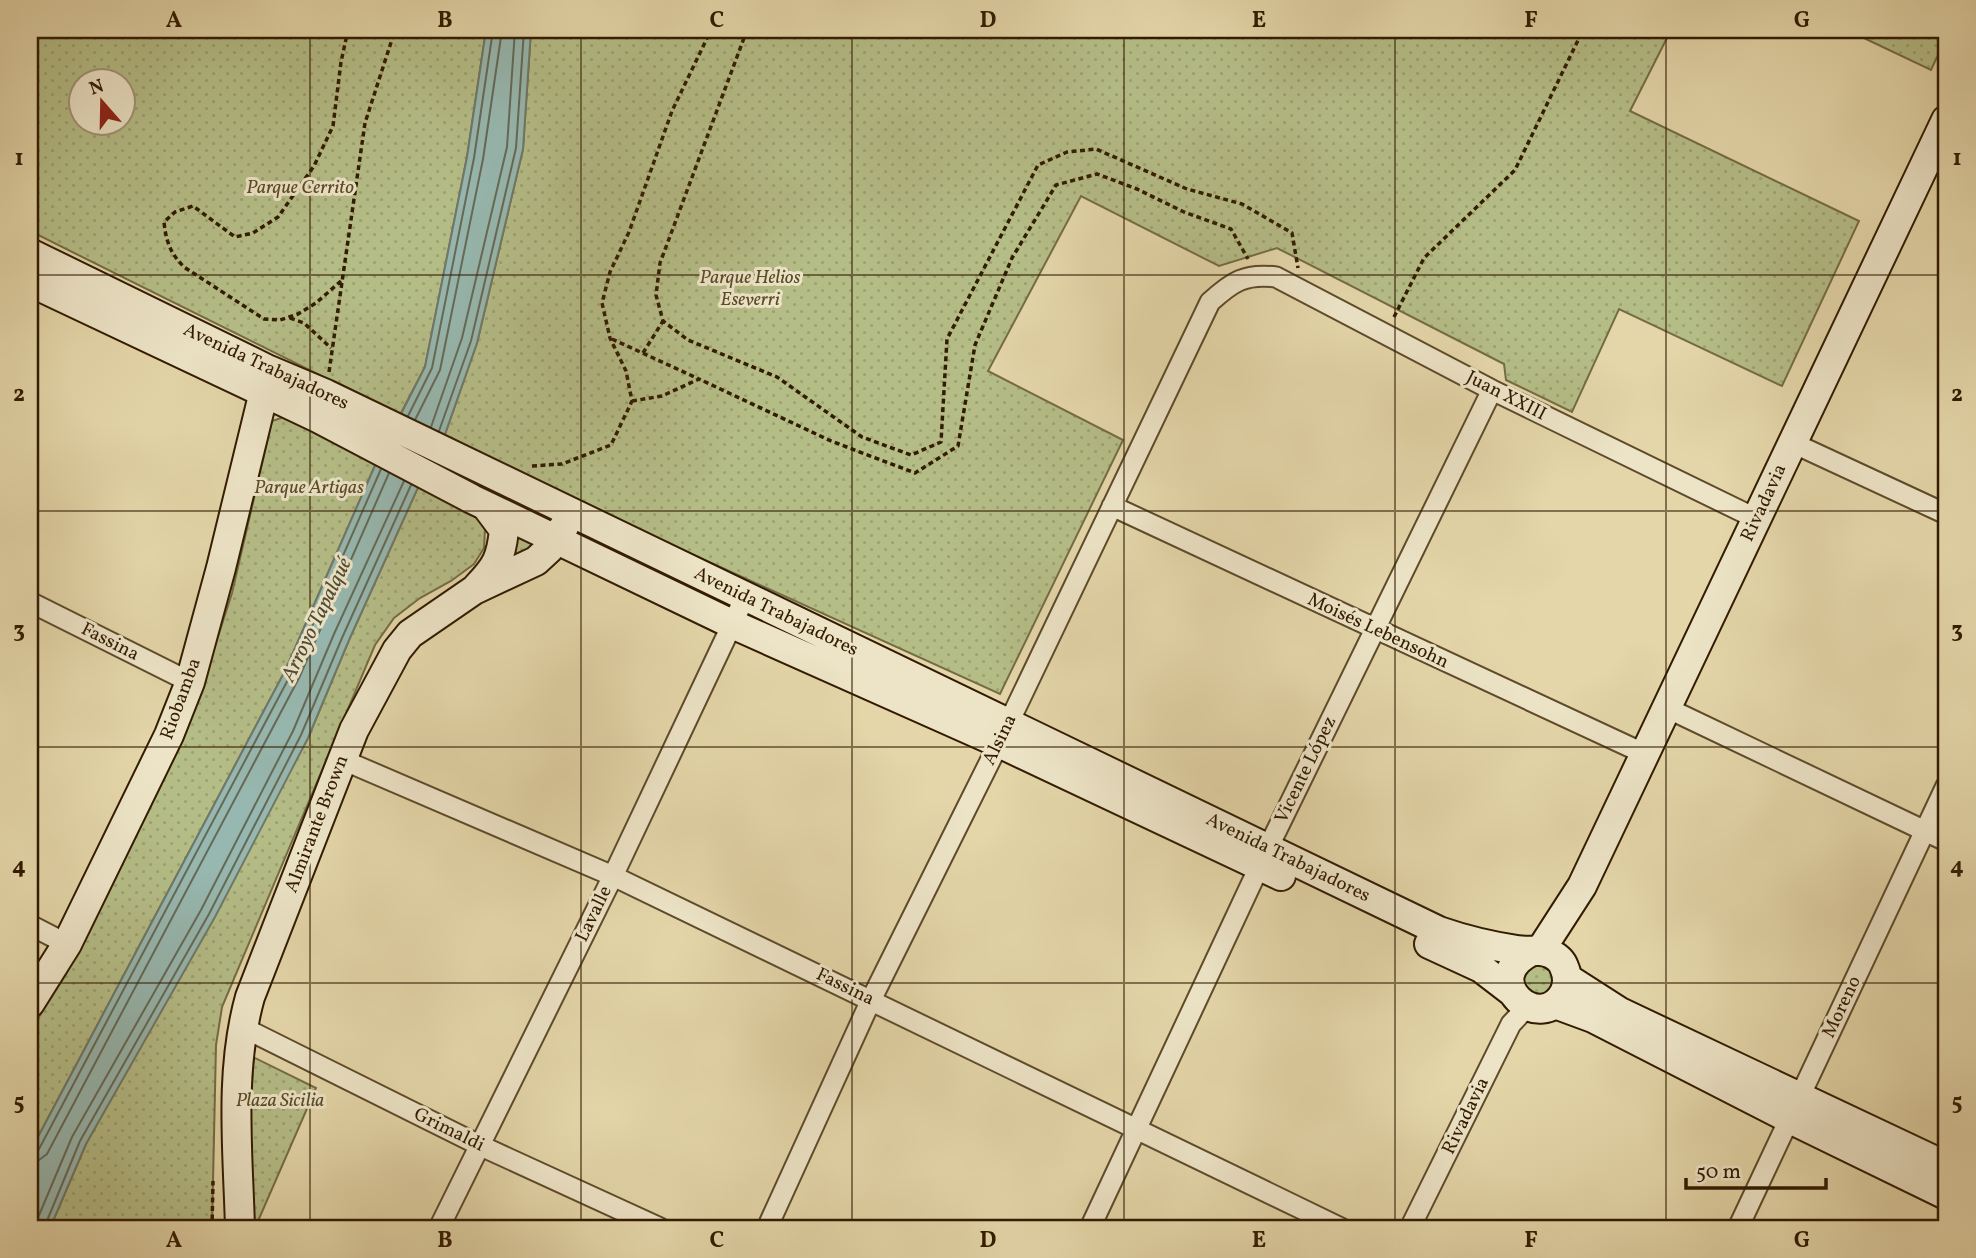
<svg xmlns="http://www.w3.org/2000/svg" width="1976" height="1258" viewBox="0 0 1976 1258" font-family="Vollkorn,serif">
<defs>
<pattern id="grass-dots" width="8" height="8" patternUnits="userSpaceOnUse" patternTransform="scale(1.75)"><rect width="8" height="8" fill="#b5bd87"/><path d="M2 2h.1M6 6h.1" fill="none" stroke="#9ca273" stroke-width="1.8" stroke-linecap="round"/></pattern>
</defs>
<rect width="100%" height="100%" fill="#e4d6a9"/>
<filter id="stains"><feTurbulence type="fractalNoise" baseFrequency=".00286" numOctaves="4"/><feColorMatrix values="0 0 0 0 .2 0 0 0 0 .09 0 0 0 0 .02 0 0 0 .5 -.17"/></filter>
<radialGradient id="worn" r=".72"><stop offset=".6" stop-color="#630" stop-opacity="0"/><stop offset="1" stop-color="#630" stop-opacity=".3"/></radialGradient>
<path fill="url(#grass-dots)" stroke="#746c44" stroke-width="2" fill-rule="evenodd" d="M30,30H486L467,157L425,367L400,415L30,231ZM80,80H122V122H80Z
M531,30H1671L1630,111L1859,221L1782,386L1619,309L1572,412L1506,380L1504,364L1277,248L1219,266L1081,196L988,371L1123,440L1000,694L505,469L444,437L477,343L523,149Z
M1847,30H1946V38L1931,70Z
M290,415L377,461L285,671L30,1152V1031L66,974L201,690L232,593L272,421Z
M420,483L479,516L485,529L484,548L474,564L451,581L420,598L394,618L375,645L222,1007L216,1045L212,1228H50L86,1144L308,738L349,640Z
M573,529L721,600L719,604L571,533Z
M513,535L535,540L534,547L508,559Z
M1531,962L1553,967L1554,992L1530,998L1519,976Z
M253,1057L316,1088L255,1228H246Z"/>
<path fill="#97b8b0" stroke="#6f796a" stroke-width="2" d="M486,30H531L523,149L477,343L444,437L420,483L349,640L308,738L215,917L86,1144L50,1228H30V1152L285,671L377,461L425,367L467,157Z"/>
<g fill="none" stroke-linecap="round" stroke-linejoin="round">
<path stroke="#646a58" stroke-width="2" d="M408,416L432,368L474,158L493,30
M415,420L440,370L483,159L502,30
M431,427L462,338L507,147L515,30
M439,431L471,341L516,148L524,30
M30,1153H35L39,1149L291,674L381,469
M30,1162L39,1160L47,1154L299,678L389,473
M35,1228L37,1220L72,1137L201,910L293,731L334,634L404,481
M44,1228L80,1141L209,914L301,735L342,638L411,485"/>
<g stroke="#5e4a2a" stroke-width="23">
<path id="street" d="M1793,443L1946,514
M1112,506L1645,754
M30,602L190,682
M1667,708L1946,841
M343,760L613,876L1341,1228
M30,925L67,944
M242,1027L479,1145L660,1228
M439,1228L613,876L745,597
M767,1228L871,1000L999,743L1210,302C1232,282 1245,273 1276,277L1492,390L1757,519
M1090,1228L1268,848L1492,390
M1410,1228L1511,1024L1527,1007
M1738,1228L1946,786"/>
</g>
<g stroke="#321b00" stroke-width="32">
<path id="secondary" d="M30,253L269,370L326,394L1439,931C1465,940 1490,946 1517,950C1528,952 1539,949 1549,953C1556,956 1562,961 1564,967C1568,976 1568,985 1564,993C1540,1036 1477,980 1530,952
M30,282L318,418L472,499L732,624L999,743L1281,876
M477,587C496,567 501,559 504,530L486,506
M1429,944L1481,968L1511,991
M1540,951L1582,886L1946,120
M1567,978L1620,1012L1946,1166
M30,1003L67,944L169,735L190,682L221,568L268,375
M1555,1004L1593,1018L1790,1119L1946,1195
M240,1228C238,1151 229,1072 250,997L354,730L397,650L410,634L474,590L536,561L549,549L565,525"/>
</g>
<path stroke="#321b00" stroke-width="3.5" stroke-dasharray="5 3.5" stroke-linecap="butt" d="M747,30L660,263L656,295L663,321L688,340L777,377L862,437L911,455L941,442L947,339L1038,165L1067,152L1096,149L1187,189L1242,204L1292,233L1298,268
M341,281L316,303L298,314L280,320L264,319L184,267C170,253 166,241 164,222L175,212L193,206L235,237L253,233L278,217L314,166L333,126L341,62L348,30
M1394,317L1424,258L1515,170L1583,30
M290,318L304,323L331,348
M612,339L699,379
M643,353L663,321
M329,372L365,123L395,30
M632,401L662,396L699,379L831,441L915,473L958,446L975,345L1012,258L1056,185L1097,174L1137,189L1184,212L1231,229L1248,259
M532,466L562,464L611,445L632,401L626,371L610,338L602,303L610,272L629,232L672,111L711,30
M212,1228L213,1181"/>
<use href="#street" stroke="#ede4c7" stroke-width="19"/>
<use href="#secondary" stroke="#ede4c7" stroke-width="28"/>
</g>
<path fill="none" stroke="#321b00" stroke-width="2" stroke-opacity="0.55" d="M310,30V1228M581,30V1228M852,30V1228M1124,30V1228M1395,30V1228M1666,30V1228M30,275H1946M30,511H1946M30,747H1946M30,983H1946"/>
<g text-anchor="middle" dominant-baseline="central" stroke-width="6" stroke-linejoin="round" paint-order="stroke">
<g font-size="19" font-style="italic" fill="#594c28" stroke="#ede4c7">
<text x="300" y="188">Parque Cerrito</text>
<text x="750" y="278">Parque Helios<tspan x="750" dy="22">Eseverri</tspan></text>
<text x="309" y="488">Parque Artigas</text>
<text x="280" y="1101">Plaza Sicilia</text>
</g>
<g font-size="19" fill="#321b00" stroke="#ede4c7">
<text transform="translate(266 367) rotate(25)">Avenida Trabajadores</text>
<text transform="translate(1506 396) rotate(27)">Juan XXIII</text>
<text transform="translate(1764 503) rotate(-65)">Rivadavia</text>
<text transform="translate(776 612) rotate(26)">Avenida Trabajadores</text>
<text transform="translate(1378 631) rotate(25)">Moisés Lebensohn</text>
<text transform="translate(110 642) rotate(27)">Fassina</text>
<text transform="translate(181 699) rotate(-70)">Riobamba</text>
<text transform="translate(1000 740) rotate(-64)">Alsina</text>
<text transform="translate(1306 770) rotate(-64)">Vicente López</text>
<text transform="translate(317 824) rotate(-69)">Almirante Brown</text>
<text transform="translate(1288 858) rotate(26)">Avenida Trabajadores</text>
<text transform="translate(594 914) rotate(-64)">Lavalle</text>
<text transform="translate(845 987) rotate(26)">Fassina</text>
<text transform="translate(1842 1007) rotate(-65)">Moreno</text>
<text transform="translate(1466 1116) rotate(-64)">Rivadavia</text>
<text transform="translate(449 1130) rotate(26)">Grimaldi</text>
</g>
<g font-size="21" font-style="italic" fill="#504a35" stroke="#ede4c7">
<text transform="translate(317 620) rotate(-64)">Arroyo Tapalqué</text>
</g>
</g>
<rect width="1976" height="1258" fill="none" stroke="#e4d6a9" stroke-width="77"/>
<g transform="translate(102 102) rotate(340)"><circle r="33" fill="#ede4c7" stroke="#a29477" stroke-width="2"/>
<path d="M0-5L12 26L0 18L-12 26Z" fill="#8f2418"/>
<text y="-10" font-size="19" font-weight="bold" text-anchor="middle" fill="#321b00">N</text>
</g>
<path d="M1686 1178v10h140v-10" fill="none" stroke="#321b00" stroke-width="3.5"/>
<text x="1696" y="1178" font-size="21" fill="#321b00" stroke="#ede4c7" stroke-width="5" paint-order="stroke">50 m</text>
<rect x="38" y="38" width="1900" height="1182" fill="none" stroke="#321b00" stroke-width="2.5"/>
<g font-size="23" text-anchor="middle" font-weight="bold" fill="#321b00">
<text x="174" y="27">A</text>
<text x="445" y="27">B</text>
<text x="717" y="27">C</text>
<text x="988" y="27">D</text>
<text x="1259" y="27">E</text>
<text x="1531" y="27">F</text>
<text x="1802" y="27">G</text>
<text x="19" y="165">1</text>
<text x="1957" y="165">1</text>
<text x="19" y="401">2</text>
<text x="1957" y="401">2</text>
<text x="19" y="637">3</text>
<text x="1957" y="637">3</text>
<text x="19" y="873">4</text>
<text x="1957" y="873">4</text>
<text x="19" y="1109">5</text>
<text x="1957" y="1109">5</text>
<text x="174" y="1247">A</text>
<text x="445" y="1247">B</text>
<text x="717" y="1247">C</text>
<text x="988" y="1247">D</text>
<text x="1259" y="1247">E</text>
<text x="1531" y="1247">F</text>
<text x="1802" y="1247">G</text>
</g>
<rect width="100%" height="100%" filter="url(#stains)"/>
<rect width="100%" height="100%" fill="url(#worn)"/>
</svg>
